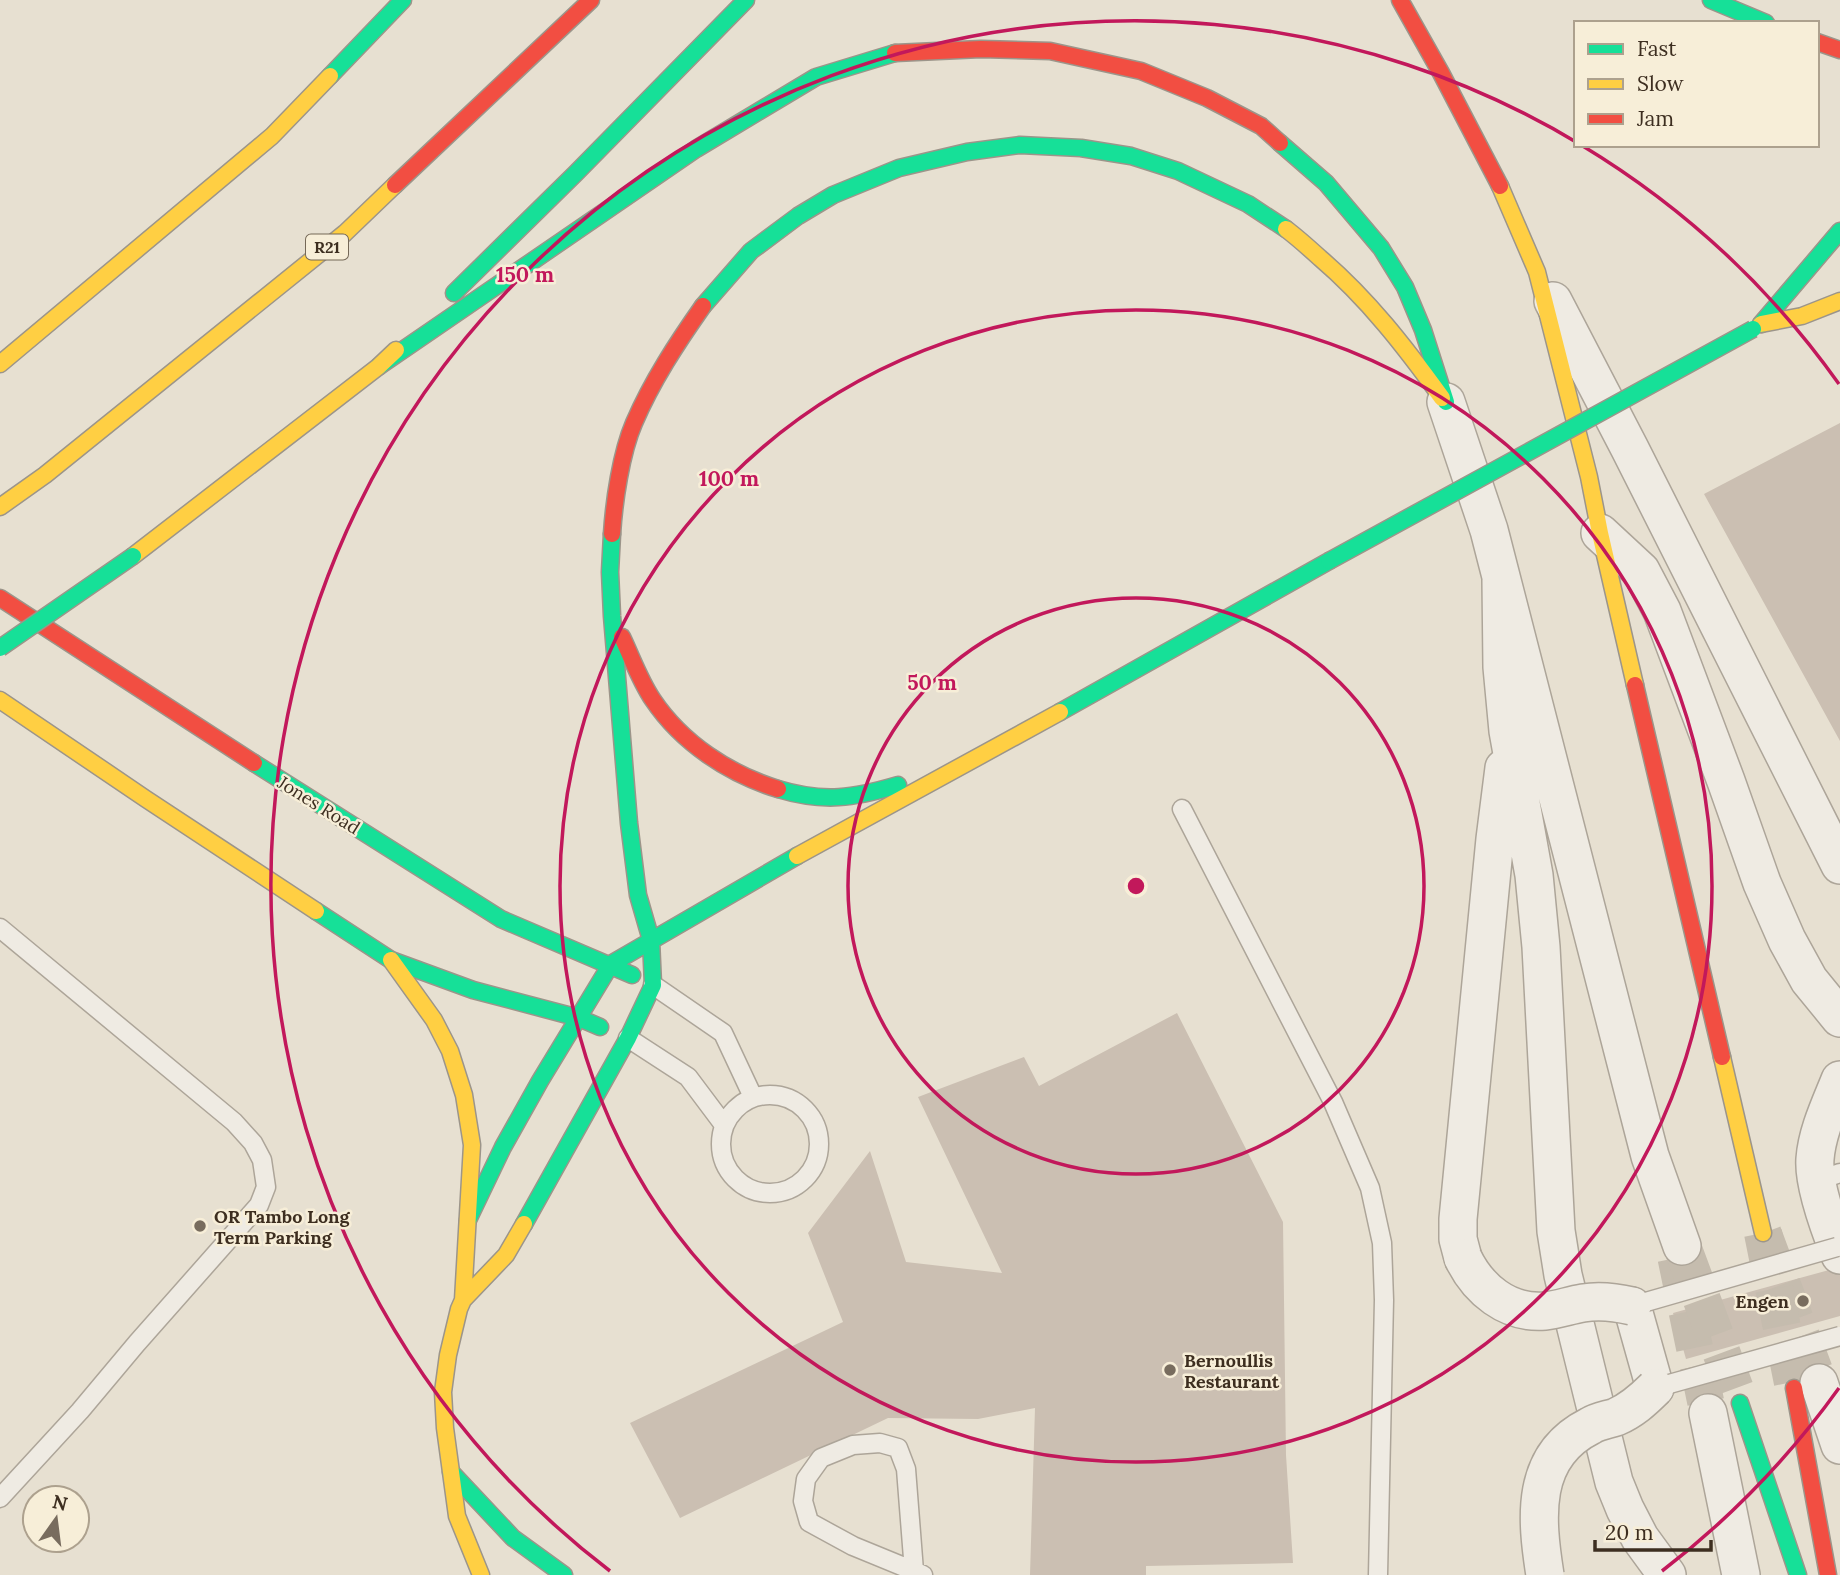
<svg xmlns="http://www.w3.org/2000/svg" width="1840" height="1575" viewBox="0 0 1840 1575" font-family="Lora,serif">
<rect width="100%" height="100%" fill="#e7e0d1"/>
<path fill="#cbbfb2" d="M1840,423V741L1704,494Z
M1177,1013L1283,1222L1286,1455L1293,1563L1146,1566V1575H1030L1035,1408L978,1419L888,1418L680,1518L630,1423L843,1322L808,1233L870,1151L906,1262L1002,1273L918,1097L1024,1057L1039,1086Z
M1840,1267V1316L1686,1359L1673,1313Z"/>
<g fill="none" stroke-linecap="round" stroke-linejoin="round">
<path stroke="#c5bcae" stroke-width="37" stroke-dasharray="37 18" stroke-linecap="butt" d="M1763,1233L1819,1383
M1676,1258L1708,1413"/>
<path stroke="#c5bcae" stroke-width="38" stroke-dasharray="38 19" stroke-linecap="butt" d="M1763,1233L1794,1388
M1682,1246L1740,1403"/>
<g stroke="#ada599" stroke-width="21">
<path id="lane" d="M1182,809L1333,1102L1370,1188L1382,1243L1384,1300L1378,1575
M0,928L234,1122L253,1143L262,1160L266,1187L259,1205L137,1343L80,1411L0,1498
M653,985L723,1033L753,1097
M628,1038L688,1077L724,1125
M721 1144a49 49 0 1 1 98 0a49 49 0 1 1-98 0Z
M1817,1181L1840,1173
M914,1575V1571L906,1469L898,1448L880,1443L853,1445L821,1458L806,1479L803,1501L809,1522L853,1546L914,1571L923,1575"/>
</g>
<g stroke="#ada599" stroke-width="40">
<path id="street" d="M1553,301L1630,449L1840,865
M1446,402L1489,530L1650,1156L1682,1246
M1600,533L1641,571L1662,611L1726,781L1762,883L1787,940L1809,980L1840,1018
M1501,580L1502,667L1508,731L1534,875L1541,947L1556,1231L1563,1275L1614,1482L1625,1509L1640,1538L1667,1575
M1840,1080C1830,1105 1817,1132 1815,1159C1813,1185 1830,1230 1840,1255
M1463,1258L1458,1239V1219L1495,839L1504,768
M1632,1306L1655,1388
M1819,1383L1840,1445
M1708,1413L1741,1575"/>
</g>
<g stroke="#9c958a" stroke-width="19">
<path id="fast" d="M1711,0L1766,23
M330,76L403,0
M1280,143L1326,183L1381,248L1405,287L1423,330L1446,402
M454,293L575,174L746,0
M703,306L751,251L798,216L833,195L899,168L967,152L1020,145L1081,148L1131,156L1178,171L1248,204L1286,229
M1761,324L1840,231
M378,367L696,149L816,77L895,53
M1060,712L1329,561
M254,763L501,919L632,975
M778,789C824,803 854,798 898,785
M316,911L391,960L473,990L579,1018L600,1027
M468,1220L503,1147L540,1081L611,964L797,856
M524,1224L628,1038L653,985L651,940L638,895L629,823L612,616L610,572L612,534
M1740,1403L1798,1575
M451,1472L513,1538L564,1575"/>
</g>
<g stroke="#9c958a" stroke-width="19">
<path id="slow" d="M1500,186L1537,272L1589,477L1600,533L1635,685
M1286,229C1298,238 1309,248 1320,258C1368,299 1405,347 1442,398
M1761,324L1802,316L1840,301
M0,364L272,136L330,76
M0,507L45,475L345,233L395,185
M133,556L378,367L396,350
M0,700L146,799L316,911
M797,856L1060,712
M391,960L434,1020L450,1051L464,1095L472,1145L463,1300
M1722,1057L1763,1233
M481,1575L457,1516L445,1428L443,1392L448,1355L459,1309L463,1300L506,1255L524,1224"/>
</g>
<g stroke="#9c958a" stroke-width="19">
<path id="jam" d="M1400,0L1441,73L1500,186
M1817,42L1840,50
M895,53L981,49L1050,51L1141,71L1207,98L1261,126L1280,143
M395,185L591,0
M612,534C614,502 621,453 634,423C652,381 677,343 703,306
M0,598L254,763
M622,637C632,658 640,681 653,700C682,743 729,774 778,789
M1635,685L1722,1057
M1794,1388L1828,1575"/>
</g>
<use href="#lane" stroke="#efebe3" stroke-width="18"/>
<use href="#street" stroke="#efebe3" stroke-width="37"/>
<use href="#fast" stroke="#16e098" stroke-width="16"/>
<use href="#slow" stroke="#ffcf43" stroke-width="16"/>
<use href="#jam" stroke="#f24e42" stroke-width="16"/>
<g stroke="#ada599" stroke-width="21" stroke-linecap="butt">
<path id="lane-bridge" d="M1632,1306L1837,1247
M1655,1388L1840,1336"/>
</g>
<g stroke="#ada599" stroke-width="40" stroke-linecap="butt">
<path id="street-bridge" d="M1463,1258C1478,1289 1507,1314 1545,1311C1558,1310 1570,1305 1583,1303C1600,1300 1615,1302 1632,1306
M1545,1575C1536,1518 1530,1456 1590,1426C1598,1421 1607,1420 1616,1417C1632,1410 1643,1400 1655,1388"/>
</g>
<g stroke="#9c958a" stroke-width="19" stroke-linecap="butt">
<path id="fast-bridge" d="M1329,561L1753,329
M0,648L133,556"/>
</g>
<use href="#lane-bridge" stroke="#efebe3" stroke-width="18"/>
<use href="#street-bridge" stroke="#efebe3" stroke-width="37"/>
<use href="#fast-bridge" stroke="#16e098" stroke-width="16"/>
</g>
<g fill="none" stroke="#c2185b" stroke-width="3.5">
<circle cx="1136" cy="886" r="288"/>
<circle cx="1136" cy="886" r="576"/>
<path d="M1839 1388A864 864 0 0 1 1662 1571M610 1571A864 864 0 1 1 1839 384"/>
</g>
<g fill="#786c5e" stroke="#f7eed8" stroke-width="2.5">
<circle cx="200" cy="1226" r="7"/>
<circle cx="1803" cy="1301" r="7"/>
<circle cx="1170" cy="1370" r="7"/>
</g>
<g text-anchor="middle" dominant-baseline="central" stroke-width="5" stroke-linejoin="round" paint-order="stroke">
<rect fill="#f7eed8" stroke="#756857" stroke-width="2" x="306" y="234.5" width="42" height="25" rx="5"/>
<g font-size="16" font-weight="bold" fill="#3d2e20">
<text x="327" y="247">R21</text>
</g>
<g font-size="18" fill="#3d2e20" stroke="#f7eed8">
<text transform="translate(319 805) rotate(32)">Jones Road</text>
</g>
<g font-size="18" font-weight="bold" fill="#3d2e20" stroke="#f7eed8" text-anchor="start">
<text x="214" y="1216">OR Tambo Long<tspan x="214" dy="21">Term Parking</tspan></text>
<text x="1789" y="1301" text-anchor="end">Engen</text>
<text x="1184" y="1360">Bernoullis<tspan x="1184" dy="21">Restaurant</tspan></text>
</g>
</g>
<circle cx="1136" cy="886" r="10" fill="#c2185b" stroke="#f7eed8" stroke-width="3.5"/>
<g font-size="21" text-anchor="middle" font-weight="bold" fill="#c2185b" stroke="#f7eed8" stroke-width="5" stroke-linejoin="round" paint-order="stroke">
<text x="525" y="282">150 m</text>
<text x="729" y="486">100 m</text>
<text x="932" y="690">50 m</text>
</g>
<rect x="1574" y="21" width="245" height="126" fill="#f7eed8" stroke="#ada18e" stroke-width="2"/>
<rect x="1588" y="44" width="35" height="10" fill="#16e098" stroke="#ada18e" stroke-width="2"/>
<text x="1637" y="56" font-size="21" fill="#3d2e20">Fast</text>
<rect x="1588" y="79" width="35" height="10" fill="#ffcf43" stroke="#ada18e" stroke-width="2"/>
<text x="1637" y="91" font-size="21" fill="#3d2e20">Slow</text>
<rect x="1588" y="114" width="35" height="10" fill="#f24e42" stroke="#ada18e" stroke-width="2"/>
<text x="1637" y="126" font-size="21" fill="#3d2e20">Jam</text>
<g transform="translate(56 1519) rotate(14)"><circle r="33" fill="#f7eed8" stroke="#ada18e" stroke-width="2"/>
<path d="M0-5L12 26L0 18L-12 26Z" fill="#786c5e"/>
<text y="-10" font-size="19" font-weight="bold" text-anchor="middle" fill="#3d2e20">N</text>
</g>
<path d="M1595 1540v10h116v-10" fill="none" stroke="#3d2e20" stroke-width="3.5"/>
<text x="1605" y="1540" font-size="21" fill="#3d2e20" stroke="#f7eed8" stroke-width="5" paint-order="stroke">20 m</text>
</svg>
